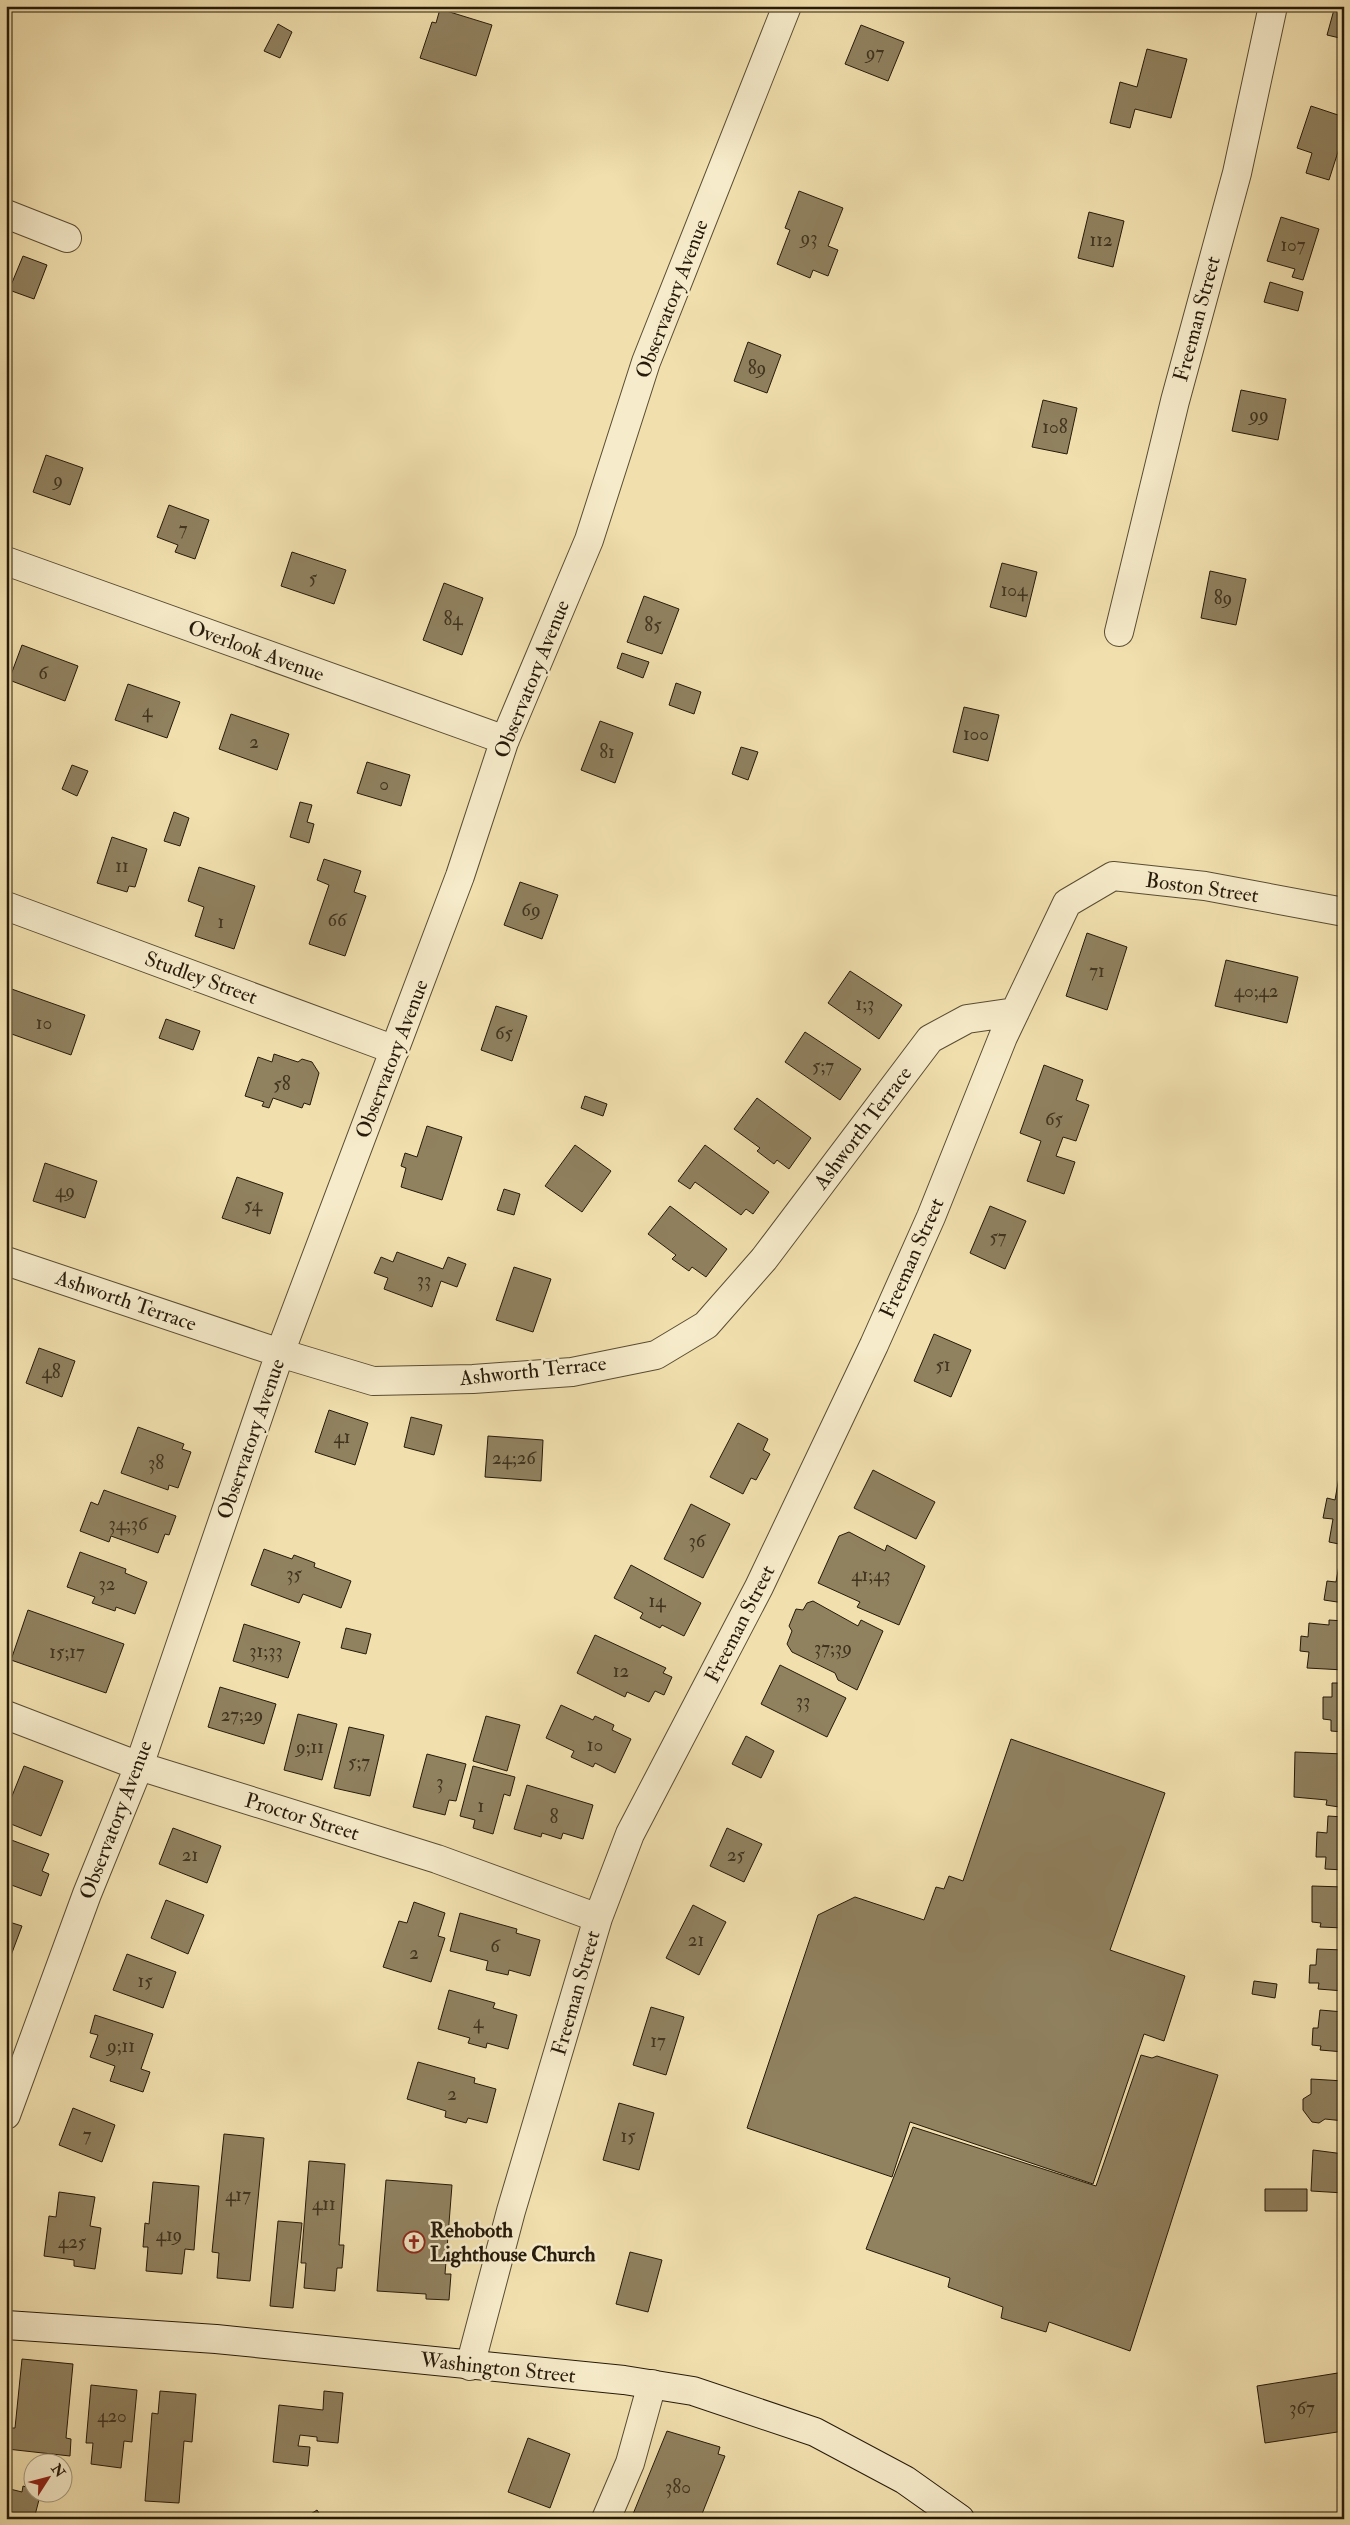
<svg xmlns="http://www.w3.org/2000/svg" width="1350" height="2525" viewBox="0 0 1350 2525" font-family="'IM FELL Double Pica',serif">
<rect width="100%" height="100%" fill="#f1e0ae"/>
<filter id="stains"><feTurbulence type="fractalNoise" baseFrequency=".004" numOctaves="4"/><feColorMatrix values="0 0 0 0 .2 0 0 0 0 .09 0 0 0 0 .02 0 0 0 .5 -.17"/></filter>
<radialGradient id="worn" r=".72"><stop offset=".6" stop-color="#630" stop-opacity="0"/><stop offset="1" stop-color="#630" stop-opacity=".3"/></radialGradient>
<path fill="#90815f" stroke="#261a0a" d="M1335,6H1344V39L1327,35Z
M440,9L492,25L476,76L420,58L432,22L436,23Z
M278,24L292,32L280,58L264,51Z
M861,25L904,42L888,81L845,64Z
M1147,49L1187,59L1171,118L1135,109L1130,128L1110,123L1120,82L1137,87Z
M1311,106L1344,117V133L1329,180L1306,173L1312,153L1297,148Z
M799,191L843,208L828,246L838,250L828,276L813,270L810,278L777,264L790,230L785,228Z
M1089,212L1124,221L1113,267L1078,258Z
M1281,217L1319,229L1303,280L1292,277L1295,269L1267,261Z
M23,256L47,265L34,299L9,290Z
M1270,282L1303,292L1298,311L1264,302Z
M748,342L781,355L767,393L734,381Z
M1241,390L1286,399L1278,440L1232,431Z
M1043,400L1077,408L1067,454L1032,447Z
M46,455L83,468L70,505L33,492Z
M169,505L209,520L195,559L175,552L178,545L157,537Z
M292,552L346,570L334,604L281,586Z
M1002,563L1037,572L1026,617L990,607Z
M1210,571L1246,579L1236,625L1201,618Z
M444,583L483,598L462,655L423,640Z
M644,596L679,609L662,654L627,642Z
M22,645L78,666L65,701L9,680Z
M622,653L649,662L643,678L617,668Z
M676,683L701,692L694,714L669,705Z
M128,684L180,702L167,738L115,720Z
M964,707L999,715L988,761L953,752Z
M231,714L289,734L277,770L219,749Z
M600,721L633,733L615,783L581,770Z
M741,747L758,752L748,780L732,774Z
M367,762L410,775L401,806L357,793Z
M72,765L88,771L77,796L62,789Z
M300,802L312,805L307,822L314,824L309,843L290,837Z
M174,812L189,818L180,846L164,841Z
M112,837L147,849L135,887L129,886L127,892L97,883Z
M324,859L361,871L354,892L366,896L345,956L309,944L329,885L317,880Z
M199,867L255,886L234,949L195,936L204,907L188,901Z
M520,882L558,895L542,939L504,925Z
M1087,933L1127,947L1107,1010L1066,996Z
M1226,960L1298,977L1287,1023L1215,1006Z
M850,971L902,1005L879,1039L828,1003Z
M6,987L85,1015L71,1055L6,1032Z
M496,1006L527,1016L512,1061L481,1050Z
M166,1019L200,1031L193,1050L159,1038Z
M805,1032L861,1069L840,1100L785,1062Z
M274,1054L298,1062L302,1059L312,1062L319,1073L310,1105L304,1103L302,1108L273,1098L269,1108L262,1106L264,1102L245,1096L258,1057L272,1062Z
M1044,1065L1083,1080L1076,1100L1089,1105L1076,1141L1063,1137L1056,1156L1075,1162L1064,1194L1027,1181L1041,1141L1020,1133Z
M585,1096L607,1104L603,1116L581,1108Z
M757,1098L811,1138L789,1169L777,1160L774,1164L757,1151L760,1148L734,1129Z
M427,1126L462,1137L442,1200L401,1187L406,1168L401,1166L405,1153L417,1157Z
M575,1145L611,1171L582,1212L545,1186Z
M705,1145L769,1192L753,1214L746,1209L741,1215L695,1182L690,1189L678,1181Z
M45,1163L97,1181L85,1218L33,1201Z
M237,1177L283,1193L270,1234L222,1218Z
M504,1189L520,1194L514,1215L497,1210Z
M670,1206L727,1249L706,1277L692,1267L689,1271L672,1259L676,1255L648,1234Z
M990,1206L1026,1221L1005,1269L970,1253Z
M397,1252L443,1269L448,1257L466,1264L457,1287L441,1281L432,1307L384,1289L388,1278L374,1273L381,1257L393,1262Z
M514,1267L551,1279L533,1332L496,1320Z
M934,1334L971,1350L951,1397L914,1381Z
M39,1348L75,1361L62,1397L26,1383Z
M329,1410L368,1423L355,1465L315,1452Z
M411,1417L442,1425L434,1455L404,1447Z
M738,1423L768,1439L763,1450L770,1454L756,1480L751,1478L743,1494L710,1477Z
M138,1427L184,1444L182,1449L191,1452L178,1488L169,1485L168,1490L121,1473Z
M488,1436L543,1440L541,1481L485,1477Z
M873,1470L935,1502L916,1539L854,1508Z
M1339,1477L1344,1478V1545L1329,1542L1333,1519L1323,1518L1327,1498L1335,1500Z
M104,1490L176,1516L169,1535L165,1534L158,1553L111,1536L109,1542L80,1531L91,1502L98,1505Z
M691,1504L730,1524L703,1578L664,1559Z
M849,1532L885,1551L887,1545L925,1566L899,1625L857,1607L860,1602L818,1583L839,1536Z
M264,1549L292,1559L294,1555L315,1563L314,1567L351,1581L341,1608L303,1594L299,1603L251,1585Z
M80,1552L126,1569L125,1573L147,1582L135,1614L116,1607L115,1611L92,1603L95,1597L67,1587Z
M1341,1554H1344V1603L1324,1600L1327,1581L1336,1582Z
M631,1565L701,1603L684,1636L662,1625L660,1628L640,1618L643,1613L614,1598Z
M813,1601L858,1626L861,1620L883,1631L857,1690L838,1680L835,1673L792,1652L787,1644L792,1631L789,1626L796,1609L803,1610L807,1603Z
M28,1610L124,1644L106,1693L11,1660Z
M1329,1620L1344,1621V1670L1307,1668L1309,1652L1300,1651L1301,1636L1308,1637L1309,1623L1329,1625Z
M244,1624L300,1642L288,1678L233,1661Z
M346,1628L371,1634L366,1654L341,1648Z
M595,1635L666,1668L663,1673L672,1677L664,1695L655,1691L649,1702L627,1692L625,1697L577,1673Z
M780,1665L846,1698L827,1737L761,1704Z
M1332,1683H1344V1732L1331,1731V1720L1323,1719V1697H1332Z
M220,1687L276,1704L264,1744L208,1727Z
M561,1705L593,1720L595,1716L614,1725L612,1730L631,1739L615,1773L595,1763L593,1767L571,1757L574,1751L546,1738Z
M298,1714L337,1724L322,1780L284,1770Z
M486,1716L520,1725L507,1771L473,1761Z
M349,1727L384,1735L370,1796L334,1788Z
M746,1736L774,1751L761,1778L732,1764Z
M1011,1739L1165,1793L1110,1950L1185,1976L1164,2041L1144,2034L1093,2184L910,2122L892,2177L747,2128L818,1915L855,1897L924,1920L936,1887L944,1889L949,1876L963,1881Z
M1295,1752L1344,1754V1793L1341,1792L1339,1807L1326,1805L1327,1800L1294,1797Z
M427,1754L466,1764L456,1801L449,1800L445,1815L413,1807Z
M24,1766L63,1781L41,1836L6,1822V1811Z
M473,1766L515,1777L510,1796L504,1794L493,1834L473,1828L475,1820L460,1816Z
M527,1785L593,1805L583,1839L563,1833L561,1839L542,1833L541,1837L514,1829Z
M1328,1816L1344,1817V1870L1325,1869L1326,1857H1316L1317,1832L1327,1833Z
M173,1828L221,1846L207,1883L159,1864Z
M727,1828L762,1844L744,1882L710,1866Z
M6,1838L49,1854L42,1871L49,1874L41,1896L6,1883Z
M1312,1886L1344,1887V1928L1320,1927L1321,1923L1312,1922Z
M166,1900L204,1915L188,1954L151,1938Z
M414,1902L445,1913L438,1936L445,1938L431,1982L383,1967L399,1921L407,1923Z
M693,1905L726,1922L699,1975L666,1958Z
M460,1913L517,1929L516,1933L540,1940L530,1976L509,1970L508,1975L486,1970L488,1961L450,1951Z
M6,1921L22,1926L10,1958L6,1957Z
M1317,1949L1344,1950V1991L1318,1989L1319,1983H1309L1310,1965H1316Z
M127,1954L176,1972L163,2008L113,1990Z
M1254,1981L1277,1984L1275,1998L1252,1994Z
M449,1990L495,2003L493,2008L517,2015L508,2049L487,2043L486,2048L468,2043L470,2038L438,2029Z
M651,2007L684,2017L666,2075L633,2065Z
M1320,2010L1344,2012V2052L1320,2050L1321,2046L1312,2045L1313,2028H1318Z
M95,2015L153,2034L141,2069L150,2072L143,2092L110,2081L115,2066L90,2057L98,2035L90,2033Z
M1141,2055L1152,2058L1157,2056L1218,2075L1130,2351L1049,2322L1046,2332L1001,2318L1003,2307L948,2287L950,2278L866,2249L913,2127L1096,2186Z
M418,2062L475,2078L474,2083L496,2089L487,2123L468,2118L466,2123L445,2117L446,2111L407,2099Z
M1311,2079L1344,2081V2121L1325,2119L1319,2123L1312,2122L1303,2110V2099L1311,2094Z
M619,2103L654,2113L639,2170L603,2160Z
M73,2108L115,2125L102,2162L59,2145Z
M224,2134L264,2138L250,2281L217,2278L219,2253L212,2252Z
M1313,2150L1344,2154V2193L1311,2191Z
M309,2161L345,2164L339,2245H344L342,2268H337L335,2291L304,2288L306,2263H301Z
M386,2180L452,2185L445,2274H451L449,2300L426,2299V2294L377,2291Z
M153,2182L199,2186L194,2250L185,2249L182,2274L146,2271L148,2247H143L145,2223L149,2224Z
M1265,2189H1307V2211H1265Z
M59,2192L95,2197L90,2226L101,2228L95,2269L74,2266V2260L44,2256L49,2216L56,2217Z
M278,2221L302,2223L293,2308L270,2306Z
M630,2252L662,2260L648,2312L616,2304Z
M22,2359L73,2364L66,2438L71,2439L70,2456L7,2449L9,2428H15Z
M1344,2372V2431L1265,2443L1257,2386Z
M91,2385L137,2390L132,2442L124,2441L121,2468L91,2464L93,2443H86Z
M160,2391L196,2394L192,2442L184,2441L179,2503L145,2501L152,2413L158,2414Z
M324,2391L343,2393L338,2443L317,2441V2437L300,2435L298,2446L310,2447L308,2466L273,2462L279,2405L323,2410Z
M667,2431L720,2447L718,2454L725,2456L700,2519H631Z
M528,2438L570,2454L550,2508L508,2492Z
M23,2486L32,2489V2492H41L34,2519H6V2488L22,2492Z
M317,2510L323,2519H303Z"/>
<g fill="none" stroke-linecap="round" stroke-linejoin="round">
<g stroke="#594c33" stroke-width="30">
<path id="street" d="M6,214L67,238
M6,561L505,740
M1119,632L1175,401L1237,173L1273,6
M6,906L395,1050
M6,1261L280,1353L373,1381L473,1379L572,1372L656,1355L706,1325L764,1259L930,1039L967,1019L1015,1012
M6,1715L139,1766L437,1859L598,1918
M6,2115L87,1894L139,1766L280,1353L460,876L504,742L589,540L646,362L787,6
M470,2366L511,2211L598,1918L630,1834L759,1587L874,1345L931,1217L1003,1037L1067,903L1113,876L1205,886L1344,912
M606,2519L630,2463L652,2384"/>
</g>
<g stroke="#261a0a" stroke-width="30">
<path id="secondary" d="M6,2325L216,2339L624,2380L693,2391L815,2432L905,2480L960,2519"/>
</g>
<use href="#street" stroke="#f6ebca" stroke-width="28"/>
<use href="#secondary" stroke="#f6ebca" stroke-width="28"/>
</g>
<defs>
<g id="church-ring" transform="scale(1.125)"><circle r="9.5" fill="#f6ebca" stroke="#8f2418" stroke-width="1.5"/><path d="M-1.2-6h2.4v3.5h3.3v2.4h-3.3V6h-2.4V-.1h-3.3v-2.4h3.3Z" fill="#8f2418"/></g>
</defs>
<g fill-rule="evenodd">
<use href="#church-ring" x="414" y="2242"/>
</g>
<g text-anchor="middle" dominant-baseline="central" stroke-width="5" stroke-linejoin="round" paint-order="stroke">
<g font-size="19" fill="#40341f">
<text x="875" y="53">97</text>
<text x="809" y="238">93</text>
<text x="1101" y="240">112</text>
<text x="1293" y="245">107</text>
<text x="757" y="368">89</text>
<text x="1259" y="415">99</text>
<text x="1055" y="427">108</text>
<text x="58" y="480">9</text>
<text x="183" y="529">7</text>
<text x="313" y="578">5</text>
<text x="1014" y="590">104</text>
<text x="1223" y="598">89</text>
<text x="453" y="619">84</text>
<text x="653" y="625">85</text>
<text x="43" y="673">6</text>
<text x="147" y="711">4</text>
<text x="976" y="734">100</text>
<text x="254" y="742">2</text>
<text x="607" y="752">81</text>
<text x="384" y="784">0</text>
<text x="122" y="866">11</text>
<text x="531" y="910">69</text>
<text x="337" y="920">66</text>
<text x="221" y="922">1</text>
<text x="1097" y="971">71</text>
<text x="1256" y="991">40;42</text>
<text x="865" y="1004">1;3</text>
<text x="44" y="1023">10</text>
<text x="504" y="1033">65</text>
<text x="823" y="1066">5;7</text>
<text x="282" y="1084">58</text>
<text x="1054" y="1119">65</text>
<text x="65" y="1191">49</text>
<text x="253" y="1205">54</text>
<text x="998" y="1237">57</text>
<text x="424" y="1280">33</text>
<text x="943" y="1365">51</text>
<text x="51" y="1372">48</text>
<text x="342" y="1437">41</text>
<text x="514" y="1458">24;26</text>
<text x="156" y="1463">38</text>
<text x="128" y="1524">34;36</text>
<text x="697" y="1541">36</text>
<text x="294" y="1574">35</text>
<text x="871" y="1575">41;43</text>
<text x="107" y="1584">32</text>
<text x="657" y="1601">14</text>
<text x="833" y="1648">37;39</text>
<text x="266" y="1651">31;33</text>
<text x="67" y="1652">15;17</text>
<text x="621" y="1671">12</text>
<text x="803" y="1701">33</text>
<text x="242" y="1715">27;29</text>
<text x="595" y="1745">10</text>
<text x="310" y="1747">9;11</text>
<text x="359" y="1762">5;7</text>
<text x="440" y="1782">3</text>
<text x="481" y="1806">1</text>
<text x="554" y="1817">8</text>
<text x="190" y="1855">21</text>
<text x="736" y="1855">25</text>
<text x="696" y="1940">21</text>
<text x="495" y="1946">6</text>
<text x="414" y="1953">2</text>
<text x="145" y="1981">15</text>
<text x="478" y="2022">4</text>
<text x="658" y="2041">17</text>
<text x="121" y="2046">9;11</text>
<text x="452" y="2094">2</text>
<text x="87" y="2135">7</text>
<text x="628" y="2136">15</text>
<text x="238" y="2195">417</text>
<text x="324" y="2204">411</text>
<text x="169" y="2235">419</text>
<text x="72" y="2242">425</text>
<text x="1302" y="2408">367</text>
<text x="112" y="2416">420</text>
<text x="678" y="2487">380</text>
</g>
<g font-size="21" fill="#261a0a" stroke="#f6ebca">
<text transform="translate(672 299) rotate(-69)">Observatory Avenue</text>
<text transform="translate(1197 319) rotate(-75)">Freeman Street</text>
<text transform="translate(256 651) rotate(20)">Overlook Avenue</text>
<text transform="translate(532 679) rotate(-68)">Observatory Avenue</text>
<text transform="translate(1202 888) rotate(8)">Boston Street</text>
<text transform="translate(201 978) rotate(20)">Studley Street</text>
<text transform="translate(392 1059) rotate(-69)">Observatory Avenue</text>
<text transform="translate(863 1128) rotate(-53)">Ashworth Terrace</text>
<text transform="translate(912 1258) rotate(-66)">Freeman Street</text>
<text transform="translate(126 1301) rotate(19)">Ashworth Terrace</text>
<text transform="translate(533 1371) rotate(-6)">Ashworth Terrace</text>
<text transform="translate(251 1439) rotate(-71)">Observatory Avenue</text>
<text transform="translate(740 1624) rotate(-63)">Freeman Street</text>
<text transform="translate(302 1817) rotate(17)">Proctor Street</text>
<text transform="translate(116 1820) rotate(-69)">Observatory Avenue</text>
<text transform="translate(576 1993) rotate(-74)">Freeman Street</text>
<text transform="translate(498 2368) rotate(6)">Washington Street</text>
</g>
<g font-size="21" font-weight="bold" fill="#261a0a" stroke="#f6ebca" text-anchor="start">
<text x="430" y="2230">Rehoboth<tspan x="430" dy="24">Lighthouse Church</tspan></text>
</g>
</g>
<rect width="1350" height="2525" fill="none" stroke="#f1e0ae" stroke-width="25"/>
<rect x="8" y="8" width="1335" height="2510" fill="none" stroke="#261a0a" stroke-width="2.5"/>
<rect x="12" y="12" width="1325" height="2500" fill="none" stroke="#261a0a"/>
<g transform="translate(48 2478) rotate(54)"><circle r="24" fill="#f6ebca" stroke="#a3977d"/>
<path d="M0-4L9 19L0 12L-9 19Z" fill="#8f2418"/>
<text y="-8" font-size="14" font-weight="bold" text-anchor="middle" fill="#261a0a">N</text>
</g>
<rect width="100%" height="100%" filter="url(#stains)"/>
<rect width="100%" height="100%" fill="url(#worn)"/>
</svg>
